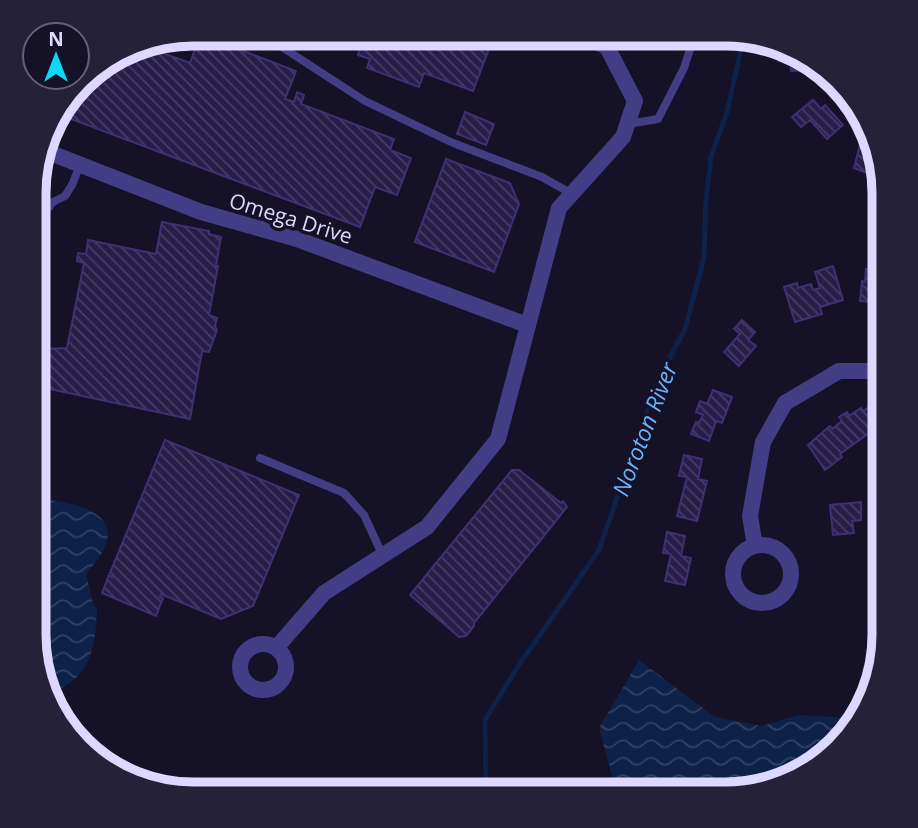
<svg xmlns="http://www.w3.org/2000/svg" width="918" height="828" viewBox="0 0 918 828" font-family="'Open Sans',sans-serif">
<defs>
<pattern id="water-waves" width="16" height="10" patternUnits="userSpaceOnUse" patternTransform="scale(1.75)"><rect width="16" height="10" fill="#0e2249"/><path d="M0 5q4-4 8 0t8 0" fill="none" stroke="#314164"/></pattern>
<pattern id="building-back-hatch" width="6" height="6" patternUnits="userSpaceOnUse" patternTransform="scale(1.75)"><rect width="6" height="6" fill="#271d48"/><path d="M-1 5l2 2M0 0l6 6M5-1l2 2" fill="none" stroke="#463d63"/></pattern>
</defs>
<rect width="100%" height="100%" fill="#151127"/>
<path fill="url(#water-waves)" d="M34,499C85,501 139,519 86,573L93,604L97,609C95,647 92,677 53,692L34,645Z
M639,660L715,717L762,726L798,715L851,718L852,726L831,755L735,794H617L599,728Z"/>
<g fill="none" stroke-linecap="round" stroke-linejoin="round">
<path stroke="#0e2249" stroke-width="5" d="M486,795L485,720L519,665L599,550L658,380L685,329L704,258L706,200L711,157L727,112L744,36"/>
</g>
<path fill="url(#building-back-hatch)" stroke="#403073" stroke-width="2" d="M467,37L473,39V37L483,38L481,43L490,46L473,91L424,73L419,87L367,68L370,59L358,55L360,48L342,42V39Z
M198,41H216L229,46L230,42L244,48L243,51L296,71L285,99L294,102L297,92L304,95L301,104L394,139L390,150L411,158L397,195L375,187L360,227L63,116L88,73L138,44L190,63Z
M778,46L796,50L812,62V70L791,71V60L779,61Z
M813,100L821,109L825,105L843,125L827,139L810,120L801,127L792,117Z
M465,112L494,124L486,145L457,134Z
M862,137L866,138L882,176L880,175L879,178L854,168Z
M446,159L510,183L519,204L494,272L415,242Z
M162,222L209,231V234L221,237L216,266H218L209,315L217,318L215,326L217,330L209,352L202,351L190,419L45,388L44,349L67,348L84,263L77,261L78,253L86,254L88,240L156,254Z
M833,266L843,300L820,307L822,314L795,322L784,287L797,283L798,288L811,284L813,290L820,288L815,272Z
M866,269L884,271V304L860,301L862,281L865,282Z
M742,320L755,332L748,340L756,346L739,366L724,352L740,334L734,329Z
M713,390L732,397L722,423L716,421L709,441L691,434L696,422L699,423L703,415L696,412L700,401L707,404Z
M872,405L881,416L872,423L876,428L840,454L842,457L825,470L808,445L830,426L832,429L842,421L839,417L847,412L849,416L861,408L863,411Z
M165,440L299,495L253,606L221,619L161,594L160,597L163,598L156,616L102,593L109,575L112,577L113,574L110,573Z
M684,455L702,459L698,479L707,481L697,521L677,516L687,477L679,476Z
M512,470H519L561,503L563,501L567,507L474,623V626L466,636L459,637L410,595Z
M861,502V520L852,521L854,533L833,535L830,505Z
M667,532L685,536L681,556L691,558L685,585L665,581L671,554L663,553Z
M878,577H885V610L874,608Z"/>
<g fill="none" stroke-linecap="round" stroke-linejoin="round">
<path stroke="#433d85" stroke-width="8" d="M271,40L365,101L453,143L542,177L572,194
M628,124L658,119L684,68L695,34
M36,254L46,211L53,202L65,196L72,185L80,165
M260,458L344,493L364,515L382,554"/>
<path stroke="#433d85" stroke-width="16" d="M43,150L201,212L297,239L527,325
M733 574a29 29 0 1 1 58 0a29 29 0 1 1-58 0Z
M755,546L750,516L763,442L785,403L839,371H885
M240 667a23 23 0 1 1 46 0a23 23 0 1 1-46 0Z
M276,648L324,593L427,527L498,439L559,208L623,137L635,101L607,47L585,36"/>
</g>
<g text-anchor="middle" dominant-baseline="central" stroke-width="7" stroke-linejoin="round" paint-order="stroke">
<g font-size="21" fill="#ded8fe" stroke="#151127">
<text transform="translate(291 218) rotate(17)">Omega Drive</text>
</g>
<g font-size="23" font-style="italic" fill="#6ab2fa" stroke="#151127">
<text transform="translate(644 429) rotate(-69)">Noroton River</text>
</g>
</g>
<path d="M0 0H918V828H0ZM193 46H725A147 147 0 0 1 872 193V635A147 147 0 0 1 725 782H193A147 147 0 0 1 46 635V193A147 147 0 0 1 193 46Z" fill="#252138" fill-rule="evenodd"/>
<path fill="none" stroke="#ded8fe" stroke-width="9" d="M193 46H725A147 147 0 0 1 872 193V635A147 147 0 0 1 725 782H193A147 147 0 0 1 46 635V193A147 147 0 0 1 193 46Z"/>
<g transform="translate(56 56)"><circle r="33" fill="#151127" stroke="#65617d" stroke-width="2"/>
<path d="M0-5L12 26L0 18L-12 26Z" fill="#0bd7f7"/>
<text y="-10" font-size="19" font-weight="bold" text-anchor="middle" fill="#ded8fe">N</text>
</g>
</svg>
